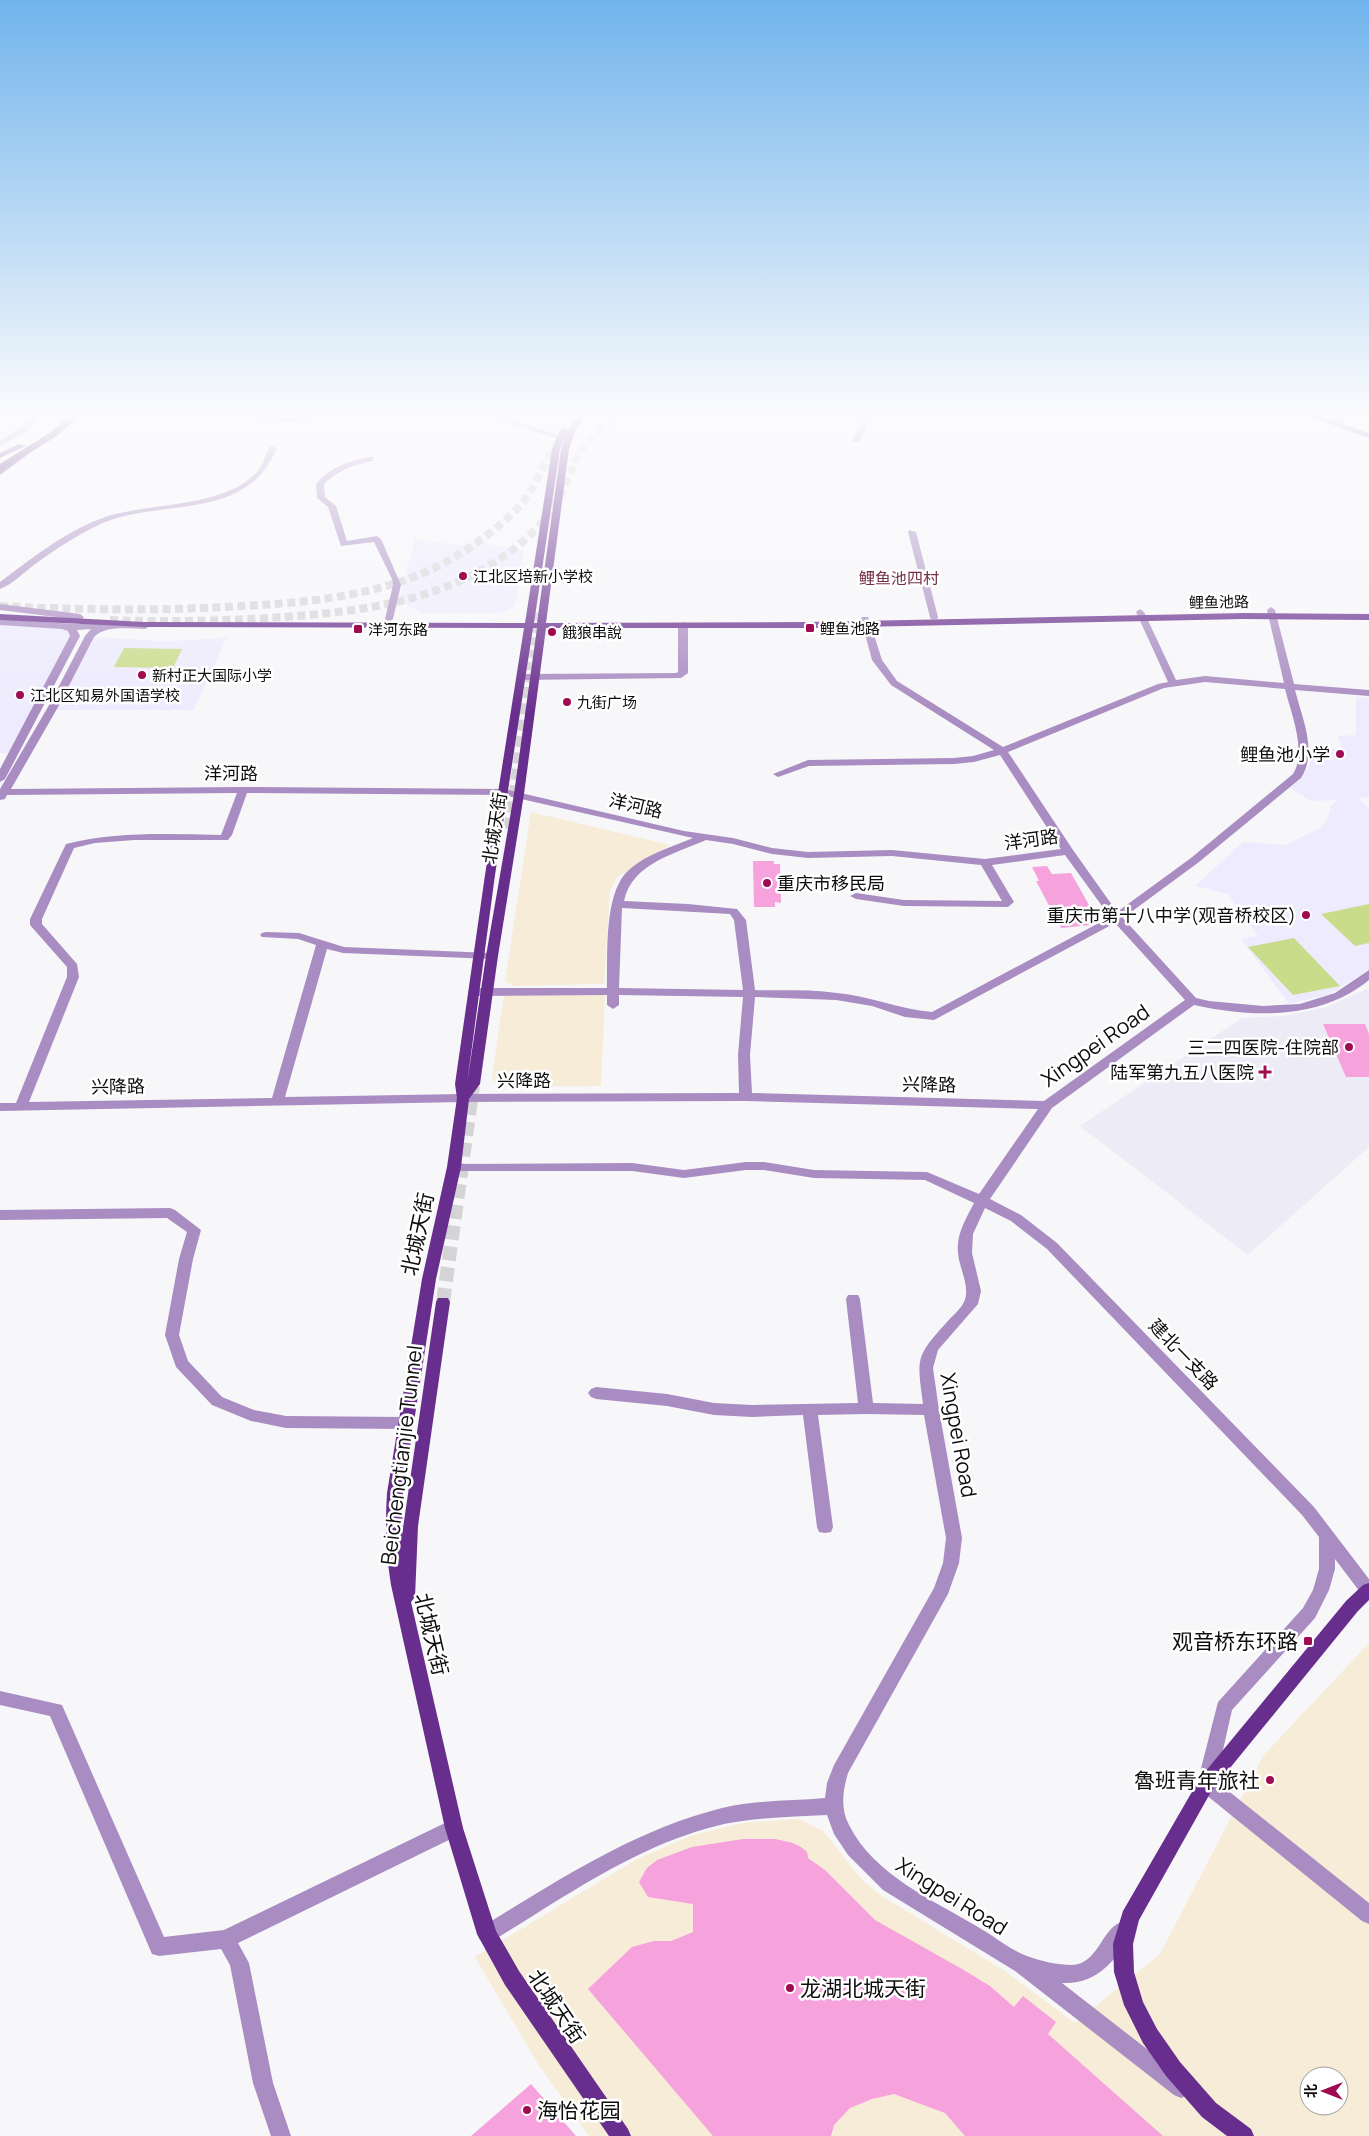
<svg xmlns="http://www.w3.org/2000/svg" width="1369" height="2136" viewBox="0 0 1369 2136" font-family="Manrope,'Noto Sans SC',sans-serif">
<rect width="100%" height="100%" fill="#f7f7fa"/>
<path fill="#f6ecd7" fill-rule="evenodd" d="M531,812L670,845L617,877L610,891L604,984L513,986L505,981Z
M504,995H605L601,1086L507,1087L494,1082L492,1076Z
M1369,1643V2136H589L538,2064L475,1957L637,1859L693,1835L747,1822L799,1819L823,1831L862,1880L882,1896L1005,1971L1075,2023L1160,1954L1263,1756ZM1309,2076H1339V2106H1309Z"/>
<path fill="#ecebf6" d="M1369,988V1147L1248,1255L1080,1126L1242,1018L1283,1016L1324,1008Z"/>
<path fill="#edebfd" d="M415,539L457,545L488,544L524,550L515,606L500,613H422L399,601Z
M0,625L62,629L69,632L71,636L8,753H0Z
M94,637L161,641L195,640L227,637L194,710H56Z
M1356,697L1369,698V797L1359,798L1369,809V969L1330,994L1289,1004L1241,939L1258,936L1228,894L1195,886L1243,842L1285,845L1320,828L1327,820L1331,806L1337,800L1311,801L1290,788L1303,777L1307,769L1311,760L1312,749H1342L1338,736L1356,735Z"/>
<path fill="#c9dc8a" d="M124,648L182,649L173,668L114,667Z
M1369,904V943L1355,946L1321,914Z
M1294,938L1340,986L1293,995L1248,947Z"/>
<path fill="#f5a2dd" d="M753,861H774V864H780L781,903L775,902V907H754Z
M1047,866L1052,874L1071,873L1098,921L1092,925L1061,928L1036,881H1039L1032,867Z
M1323,1024H1365L1369,1034V1077H1346Z
M743,1839H775L793,1843L801,1847L807,1852L808,1858L825,1870L875,1920L962,1969L990,1986L1014,2007L1023,1996L1056,2022L1048,2034L1163,2136H965L945,2113L894,2094L872,2099L850,2108L834,2125L831,2136H713L588,1989L632,1947L654,1941H671L693,1932V1904L648,1897L639,1882L647,1868L657,1860L692,1847Z
M531,2084L576,2136H471Z"/>
<g fill="none" stroke-linecap="round" stroke-linejoin="round">
<path stroke="#d4d4d7" stroke-width="8" stroke-dasharray="8 4.5" stroke-linecap="butt" d="M0,606C81,610 162,611 242,606C303,603 364,597 421,574C455,560 488,537 515,511C536,490 543,462 561,438
M110,620C163,622 216,621 269,618C363,612 461,601 532,533C547,519 559,499 568,480C573,468 577,456 584,446C593,433 607,423 621,414
M527,695L539,611"/>
<path stroke="#d4d4d7" stroke-width="11" stroke-dasharray="11 5.5" stroke-linecap="butt" d="M509,829L528,694"/>
<path stroke="#d4d4d7" stroke-width="14" stroke-dasharray="14 7" stroke-linecap="butt" d="M443,1302L473,1086"/>
<path fill="#a98cc1" fill-rule="evenodd" d="M35,414H43L27,431L0,446V441L21,427Z
M245,414L293,418L323,414C306,426 262,424 245,414Z
M480,414H492L572,439L565,441Z
M867,414H874L859,442H853L852,440Z
M1336,414H1344V428L1337,426Z
M270,446L277,448C247,522 162,498 103,523C78,534 56,549 34,565C24,572 12,585 0,589V582C31,559 63,533 100,519C146,501 220,510 256,473C263,466 265,455 270,446Z
M370,457H373V461C354,465 338,470 324,484L325,497L336,506L347,541L377,536L381,539L401,585L393,619L389,622L385,619L393,585L392,579L374,542L341,546L328,507L317,498L316,484C330,467 349,461 370,457Z
M909,530L916,532L938,617L937,619H931L930,617L908,532Z
M0,604L80,614L84,617L80,620L0,610Z
M1271,607L1275,610L1294,684L1369,690V696L1295,690C1302,718 1318,752 1301,778L1199,862L1123,918L1196,998L1209,1001L1263,1006L1300,1004L1335,993L1369,970V980C1320,1020 1253,1018 1194,1005L1052,1108L990,1199L1021,1215L1057,1243L1314,1507L1369,1579V1598L1363,1596L1335,1559V1569L1329,1590L1315,1618L1232,1710L1216,1781L1369,1903V1924L1362,1921L1200,1790L1197,1784L1218,1702L1303,1608L1313,1590L1319,1569V1537L1302,1515L1047,1249L1011,1221L985,1208L973,1234L972,1253L981,1291L978,1304L938,1350L933,1368L939,1410L962,1538L959,1563L948,1594L848,1773C843,1790 840,1808 849,1825C874,1875 933,1900 978,1927C994,1936 1010,1950 1027,1956C1040,1961 1058,1965 1072,1965C1098,1964 1101,1930 1121,1922L1128,1925L1131,1931C1118,1960 1096,1985 1062,1983L1188,2081L1191,2088L1188,2095L1181,2098L1174,2095L1015,1971L883,1890L848,1855L834,1834L827,1815C793,1817 758,1817 724,1824C640,1843 566,1896 494,1940L487,1943L480,1940L477,1934L480,1928C557,1881 634,1830 722,1808C755,1800 791,1801 825,1798L827,1783L834,1765L934,1588L943,1563L946,1538L924,1415L866,1414L818,1415L833,1527L831,1532L825,1533L819,1532L817,1527L803,1415L752,1417L714,1415L667,1406L596,1399L591,1397L588,1393L591,1389L596,1387L667,1394L714,1403L752,1405L858,1403L846,1299L848,1295H858L860,1299L873,1403L923,1404C917,1358 915,1357 947,1322C952,1316 961,1309 964,1302C971,1287 959,1268 958,1253C956,1234 966,1219 974,1203L925,1180L814,1178L764,1170H746L684,1178L632,1171H454L449,1170L447,1167L449,1164L632,1163L684,1170L746,1162H764L814,1170L927,1172L979,1194L1038,1109L746,1101L463,1102L0,1111V1103H16L67,977V967L30,925V919L66,844C117,831 169,834 221,835L237,793L7,795L5,799L0,800V789L48,707L85,636L91,629L77,630L80,636L5,779L0,782V769L70,636L68,631L62,629L0,625V619L74,624L145,623L150,626L145,629C129,629 106,625 94,637L58,707L11,789L243,787L504,789L684,831L733,838L772,848L808,852L892,850L985,859L1061,849L1000,755L974,762L954,764L809,766L778,777L773,774L808,760L954,758L973,756L994,750L891,685L872,660L861,619L862,617H868L869,619L882,660L897,681L1003,747L1158,684L1168,682L1136,612L1140,609L1144,612L1176,680L1205,676L1284,683L1267,610ZM1205,682L1285,689C1291,713 1307,752 1293,774L1191,858L1117,912L1073,850L1008,752L1164,688ZM247,793L504,795L693,838C672,847 647,854 630,869C603,891 608,956 607,988H474L468,992L474,996L607,995V1005L613,1009L619,1005V995L743,997L738,1055L739,1093L463,1094L285,1097L327,949L343,953L492,959L498,956L492,953L344,947L299,933L266,932L262,933L260,935L262,937L298,939L316,945L272,1098L29,1102L79,977L77,964L42,924V919L74,848L95,843L134,840H228L232,835ZM706,840L733,844L772,854L808,858L892,856L981,865L1002,901L904,900L856,893L850,896L856,899L904,906L1008,907L1014,902L992,865L1065,855L1110,917L932,1012C899,1009 869,996 837,993C810,989 782,991 755,990L746,920L737,909L688,904L624,901C632,863 675,854 706,840ZM622,908L730,914L734,920L743,990L619,988ZM1115,923L1185,1000L1044,1101L752,1093L750,1055L755,997L836,1000L872,1006L905,1017L934,1020Z
M683,622L688,625V673L681,678L522,680L517,677L522,674L676,673L678,672V625Z
M170,1208L175,1210L201,1230L193,1259L179,1335L188,1361L222,1397L254,1410L286,1416L405,1417L410,1419L413,1423L410,1427L405,1429L286,1428L251,1421L212,1405L176,1367L165,1335L179,1259L187,1232L167,1218L0,1220V1210Z
M0,1691L62,1705L164,1937L224,1930L447,1822L454,1820L461,1822L463,1828L461,1834L238,1943L249,1963L273,2083L291,2136H271L253,2083L230,1965L221,1949L159,1956L152,1954L50,1716L0,1705Z"/>
<path fill="#682e8d" fill-rule="evenodd" d="M580,414H587L576,430L569,449L546,623L807,622L1244,613L1369,614V620L1244,619L807,628H546L524,794L498,956L480,1084L469,1099L461,1167L436,1279L403,1493L402,1535L436,1302L438,1298H448L450,1302L418,1526L415,1597L411,1602L463,1828L496,1931L519,1971L628,2129L631,2136H609L505,1985L477,1934L445,1828L391,1585C386,1554 385,1524 387,1493L422,1279L447,1167L457,1098L455,1084L485,875L524,628L144,627L0,620V614L144,622L525,623L552,449L560,430L564,428L568,430L560,449L534,623H537L561,449L568,430ZM533,628H537L514,794L486,956L467,1084L495,875Z
M1302,414H1313L1369,433V438Z
M19,444L26,446L0,458V453Z
M23,451L30,453L0,475V469Z
M1369,1583V1600L1358,1611L1212,1790L1139,1920L1133,1944L1134,1972L1143,2002L1157,2029L1180,2062L1216,2103L1251,2129L1254,2136H1227L1202,2117L1166,2076L1143,2043L1124,2005L1114,1972L1113,1944L1123,1911L1200,1778L1346,1601L1363,1585Z"/>
<path fill="#4b126c" fill-rule="evenodd" d="M72,414H82L57,436L0,471V464L51,432Z"/>
</g>
<linearGradient id="sky" x2="0" y2="1"><stop stop-color="#70b3eb"/><stop offset="0.58" stop-color="#fbfbfd"/><stop offset="1" stop-color="#fbfbfd" stop-opacity="0"/></linearGradient>
<rect width="1369" height="713" fill="url(#sky)"/>
<g fill="#9f0b53" stroke="#fff" stroke-width="2">
<circle cx="463" cy="576" r="5"/>
<rect x="805" y="623" width="10" height="10" rx="2.5"/>
<rect x="353" y="624" width="10" height="10" rx="2.5"/>
<circle cx="552" cy="632" r="5"/>
<circle cx="142" cy="675" r="5"/>
<circle cx="20" cy="695" r="5"/>
<circle cx="567" cy="702" r="5"/>
<circle cx="1340" cy="754" r="5"/>
<circle cx="767" cy="883" r="5"/>
<circle cx="1306" cy="915" r="5"/>
<circle cx="1349" cy="1047" r="5"/>
<path d="M1262.5 1064.5h5v5h5v5h-5v5h-5v-5h-5v-5h5z"/>
<rect x="1303" y="1636" width="10" height="10" rx="2.5"/>
<circle cx="1270" cy="1780" r="5"/>
<circle cx="790" cy="1988" r="5"/>
<circle cx="527" cy="2110" r="5"/>
</g>
<g text-anchor="middle" dominant-baseline="central" stroke-width="5" stroke-linejoin="round" paint-order="stroke">
<g font-size="15" fill="#0d0d0e" stroke="#fff" text-anchor="start">
<text x="473" y="576">江北区培新小学校</text>
<text x="820" y="628">鲤鱼池路</text>
<text x="368" y="629">洋河东路</text>
<text x="562" y="632">餓狼串說</text>
<text x="152" y="675">新村正大国际小学</text>
<text x="30" y="695">江北区知易外国语学校</text>
<text x="577" y="702">九街广场</text>
</g>
<g font-size="15" fill="#0d0d0e" stroke="#fff">
<text transform="translate(1219 602) rotate(-1)">鲤鱼池路</text>
</g>
<g font-size="16" fill="#743048" stroke="#fff">
<text x="899" y="578">鲤鱼池四村</text>
</g>
<g font-size="18" fill="#0d0d0e" stroke="#fff" text-anchor="end">
<text x="1330" y="754">鲤鱼池小学</text>
<text x="777" y="883" text-anchor="start">重庆市移民局</text>
<text x="1296" y="915">重庆市第十八中学(观音桥校区)</text>
<text x="1339" y="1047">三二四医院-住院部</text>
<text x="1254" y="1072">陆军第九五八医院</text>
</g>
<g font-size="18" fill="#0d0d0e" stroke="#fff">
<text x="231" y="773">洋河路</text>
<text transform="translate(636 805) rotate(13)">洋河路</text>
<text transform="translate(494 828) rotate(-81)">北城天街</text>
<text transform="translate(1031 839) rotate(-8)">洋河路</text>
<text x="524" y="1080">兴降路</text>
<text transform="translate(929 1084) rotate(1)">兴降路</text>
<text transform="translate(118 1086) rotate(-1)">兴降路</text>
<text transform="translate(1184 1354) rotate(46)">建北一支路</text>
</g>
<g font-size="21" fill="#0d0d0e" stroke="#fff">
<text transform="translate(1095 1045) rotate(-35)">Xingpei Road</text>
<text transform="translate(417 1234) rotate(-78)">北城天街</text>
<text transform="translate(959 1435) rotate(80)">Xingpei Road</text>
<text transform="translate(401 1455) rotate(-83)">Beichengtianjie Tunnel</text>
<text transform="translate(432 1634) rotate(77)">北城天街</text>
<text transform="translate(952 1896) rotate(32)">Xingpei Road</text>
<text transform="translate(557 2006) rotate(56)">北城天街</text>
</g>
<g font-size="21" fill="#0d0d0e" stroke="#fff" text-anchor="end">
<text x="1298" y="1641">观音桥东环路</text>
<text x="1260" y="1780">魯班青年旅社</text>
<text x="800" y="1988" text-anchor="start">龙湖北城天街</text>
<text x="537" y="2110" text-anchor="start">海怡花园</text>
</g>
</g>
<g transform="translate(1324 2091) rotate(270)"><circle r="24" fill="#ffffff" stroke="#9e9e9f"/>
<path d="M0-4L9 19L0 12L-9 19Z" fill="#9f0b53"/>
<text y="-8" font-size="14" font-weight="bold" text-anchor="middle" fill="#0d0d0e">北</text>
</g>
</svg>
